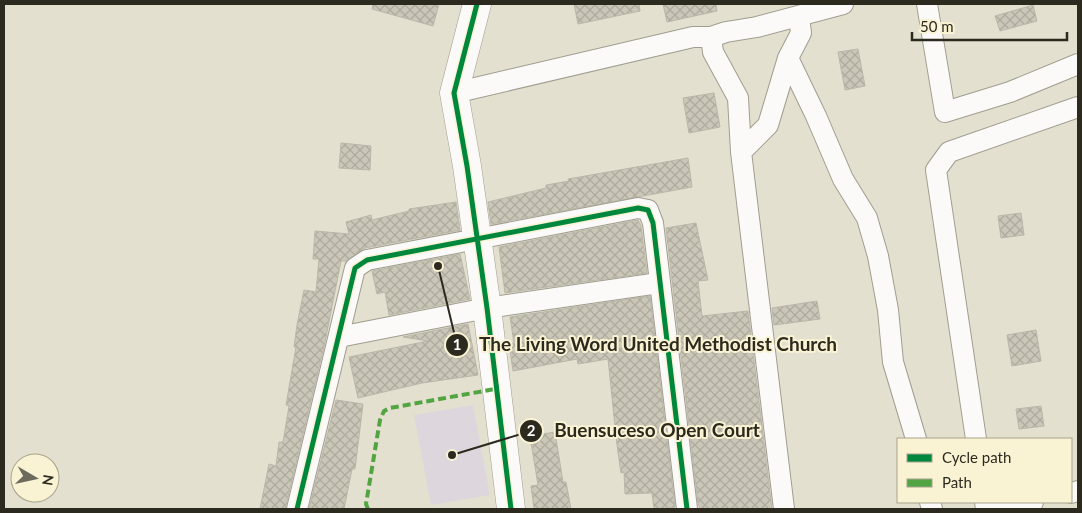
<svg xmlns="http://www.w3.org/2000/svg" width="1082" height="513" viewBox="0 0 1082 513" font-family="Lato,sans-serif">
<defs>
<pattern id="building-cross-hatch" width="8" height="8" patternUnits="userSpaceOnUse" patternTransform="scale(1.25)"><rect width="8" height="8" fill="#cac7b8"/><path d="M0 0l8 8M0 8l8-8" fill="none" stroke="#aeab9e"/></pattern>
</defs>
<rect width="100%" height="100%" fill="#e4e0cf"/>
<path fill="#ddd7dd" d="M473,405L490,495L431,505L414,415Z"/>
<path fill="url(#building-cross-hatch)" stroke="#bab7aa" d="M373,4H439L433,26L372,9Z
M574,4H639L640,11L578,24Z
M663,4H716L717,11L667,22Z
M1033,5L1037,21L1000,31L995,16Z
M858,49L865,86L845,90L838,52Z
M714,93L720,127L689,133L683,98Z
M341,143L371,146L370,170L339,168Z
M688,158L692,187L491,224L488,202L546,188V185L569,181L568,179Z
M456,202L460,230L365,248L346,261H341L325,342L285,509H260L269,464L276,466L279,442H283L289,406L286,405L296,347H294L297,325L304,290L316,292L319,259H313L315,231L349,234L346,222L371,215L372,220L409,211V209Z
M1021,213L1024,235L1001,238L998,216Z
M638,220L641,226L647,273L505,293L499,247Z
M696,223L708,280L698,281L702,316L748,311L772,509H700L698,503L666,228Z
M460,254L470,299L389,315L385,292L377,294L372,271Z
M650,296L675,507L663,509H654L652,493L625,494L624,472L621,473L617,445L608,359L578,364L577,359L513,371L509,344L514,343L510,317Z
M817,301L820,319L774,325L772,308Z
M468,324L478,375L422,383L358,398L349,357L428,341L403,337Z
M1036,330L1041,361L1012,366L1007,335Z
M336,400L363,404L355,469H352L344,509H309Z
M1041,406L1044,426L1019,429L1016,409Z
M555,432L563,482H566L571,509H534L531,486L538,485L530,436Z"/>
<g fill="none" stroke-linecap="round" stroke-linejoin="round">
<g stroke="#a09d90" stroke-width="22">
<path id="street" d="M927,4L945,112L1010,92L1078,64
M711,37L713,52L738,98L741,152L784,509
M788,58L816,116L843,179L867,218L878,256L888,310L893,362L916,439
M454,93L693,37H711L726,32L757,27L843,4
M741,152L768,125L788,58L801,33L799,16
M339,337L487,308L659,283
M976,439L936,170L949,152L1078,107
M1071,493L1078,491
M930,502L932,509
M985,502L986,509
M297,509L355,268L367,260L638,208L648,210L653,223L687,509
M1001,509L1033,502"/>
</g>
<g stroke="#a09d90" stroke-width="29">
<path id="secondary" d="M477,4L454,93L467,166L487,308L511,509"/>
</g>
<use href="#street" stroke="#fbfaf8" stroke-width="20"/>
<use href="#secondary" stroke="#fbfaf8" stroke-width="28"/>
<path stroke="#51a441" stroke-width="4" stroke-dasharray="8 4" stroke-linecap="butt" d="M368,509L366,504L380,420L384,411L390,408L495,389"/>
<g stroke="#f9f3d4" stroke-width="8">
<path id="cycleway" d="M477,4L454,93L467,166L487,308L511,509
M297,509L355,268L367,260L638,208L648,210L653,223L687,509"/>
</g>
<use href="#cycleway" stroke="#00873e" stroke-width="5"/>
</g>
<path fill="none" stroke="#2c2a1f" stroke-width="2" d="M438 266L457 345M452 455L531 431"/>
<g fill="#2c2a1f" stroke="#f9f3d4" stroke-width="2">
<circle cx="438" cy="266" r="5"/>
<circle cx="452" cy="455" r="5"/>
<circle cx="457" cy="345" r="12"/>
<circle cx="531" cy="431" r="12"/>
</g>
<g font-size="15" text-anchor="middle" font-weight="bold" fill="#fff">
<text x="457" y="350">1</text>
<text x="531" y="436">2</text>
</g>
<g font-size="19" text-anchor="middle" font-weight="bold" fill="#2c2a1f" stroke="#f9f3d4" stroke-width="4" stroke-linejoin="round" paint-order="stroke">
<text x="658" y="351">The Living Word United Methodist Church</text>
<text x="657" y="437">Buensuceso Open Court</text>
</g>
<rect width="1082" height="513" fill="none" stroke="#2c2a1f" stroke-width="10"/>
<rect x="897" y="438" width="175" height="65" fill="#f9f3d4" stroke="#a7a38c"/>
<rect x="907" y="454" width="25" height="8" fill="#00873e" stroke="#a7a38c"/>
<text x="942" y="463" font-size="15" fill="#2c2a1f">Cycle path</text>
<rect x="907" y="479" width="25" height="8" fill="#51a441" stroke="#a7a38c"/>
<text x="942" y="488" font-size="15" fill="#2c2a1f">Path</text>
<g transform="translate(35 478) rotate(99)"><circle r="24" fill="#f9f3d4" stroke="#a7a38c"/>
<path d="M0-4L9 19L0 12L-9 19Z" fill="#6c6a5d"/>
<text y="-8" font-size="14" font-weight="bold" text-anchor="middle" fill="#2c2a1f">N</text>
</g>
<path d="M912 32v8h155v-8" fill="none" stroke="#2c2a1f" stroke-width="2.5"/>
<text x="920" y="32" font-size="15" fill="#2c2a1f" stroke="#f9f3d4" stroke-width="4" paint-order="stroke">50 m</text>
</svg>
